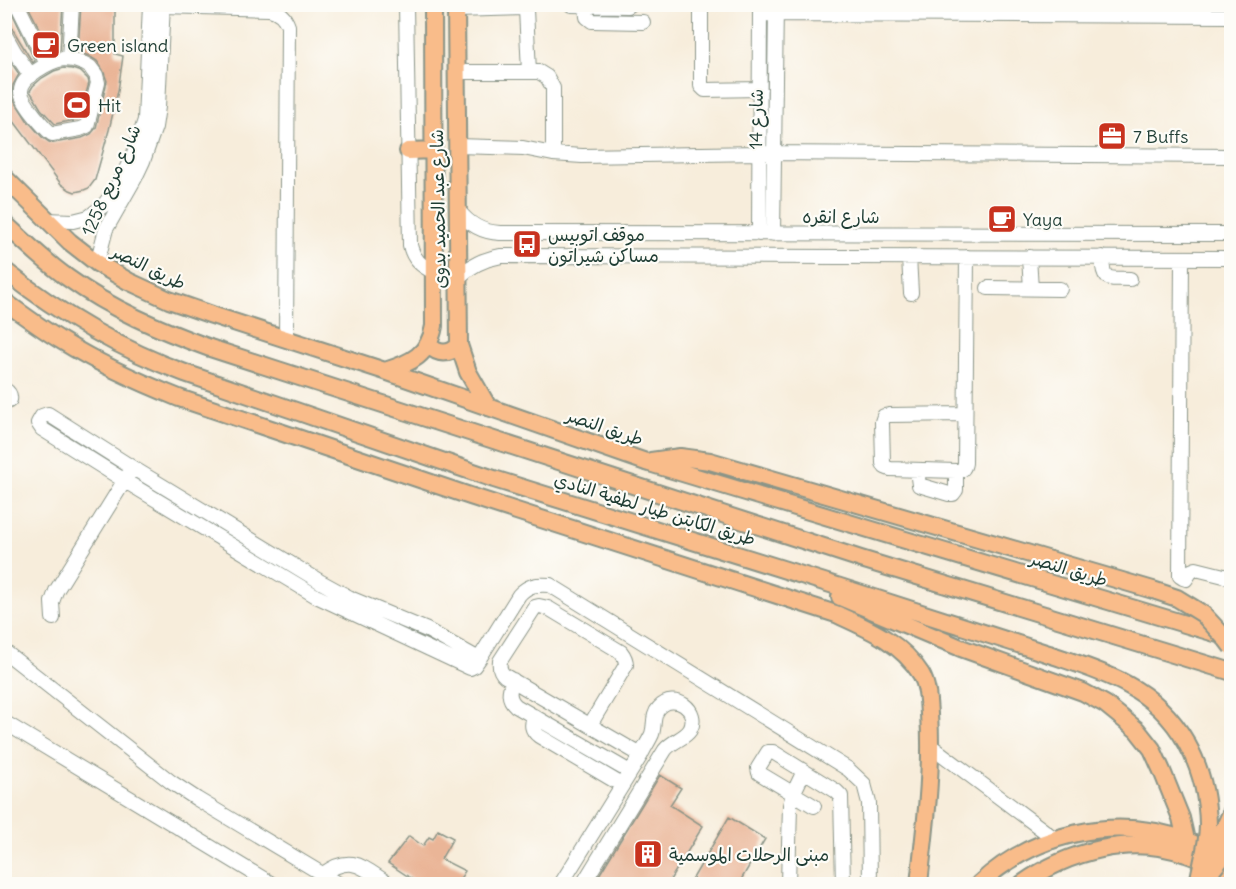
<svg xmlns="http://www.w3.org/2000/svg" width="1236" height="889" viewBox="0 0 1236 889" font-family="Delius,'Playpen Sans Arabic',sans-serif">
<rect width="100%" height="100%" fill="#fdfcf7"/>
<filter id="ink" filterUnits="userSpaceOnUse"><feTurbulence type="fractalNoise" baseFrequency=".0167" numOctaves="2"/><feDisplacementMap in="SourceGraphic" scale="12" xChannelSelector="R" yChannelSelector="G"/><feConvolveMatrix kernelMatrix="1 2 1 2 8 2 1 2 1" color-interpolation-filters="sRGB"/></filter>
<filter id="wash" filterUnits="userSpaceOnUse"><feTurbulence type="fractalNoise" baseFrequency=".008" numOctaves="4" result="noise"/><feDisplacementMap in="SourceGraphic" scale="24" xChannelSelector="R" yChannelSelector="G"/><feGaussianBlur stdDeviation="1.35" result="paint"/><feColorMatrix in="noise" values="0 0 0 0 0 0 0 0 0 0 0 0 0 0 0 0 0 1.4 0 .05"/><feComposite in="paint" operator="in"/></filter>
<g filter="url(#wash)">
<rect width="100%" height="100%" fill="#f7eddb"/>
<g id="blocks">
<path fill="#eab597" d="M4,4H8L35,61L33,63L12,28L4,24Z
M27,4H63L60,50L52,53Z
M81,4H115V54L123,56L118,91L109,130L95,180L89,188L84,190L75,192L70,190L61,184L4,108V52L19,74L13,85L12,94L14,100L27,120L42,137L49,142L54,143L82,138L91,134L96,128L107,81L103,70L97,61L89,56L78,52Z
M64,68L72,69L81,72L88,79L89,83L79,119L55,124L41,109L30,91L33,86L42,78L54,71Z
M660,775L681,788L670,805L703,826L667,885H593Z
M729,817L765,839L738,885H689Z
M438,830L453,838L441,859L465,871L456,885H421L388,863L409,836L423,846L429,837L433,839Z"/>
</g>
</g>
<g filter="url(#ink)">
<use href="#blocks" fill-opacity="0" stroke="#8b9588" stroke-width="1.5"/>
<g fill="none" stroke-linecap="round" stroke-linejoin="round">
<g stroke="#8b9588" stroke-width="16">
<path id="minor" d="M17,4L47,64
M406,4L410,245C413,259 421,266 434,272
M701,4V86L705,90L760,89
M571,5L628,6L631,4
M586,5L587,17L592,21L643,22
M163,6L269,9C279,11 285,17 288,26L286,339
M456,10L523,8L526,9L529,72
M760,14L1232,16
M4,33L14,51L31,76
M63,59L74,60L85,64L90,67L96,75L98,83L87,126L80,129L52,134C44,128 22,102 21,92C20,77 50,61 63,59Z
M69,59L72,4
M457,72H539L547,77L553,88V154
M457,146L523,148L553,154L582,156L760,153L1232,156
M458,210C469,225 482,232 500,233L1232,234
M46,220L73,221L89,217L104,205L115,190L133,156L145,120L150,4
M759,234L760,7
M773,234L776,5
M909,257L911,293
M1029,257L1031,289
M1102,257C1103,283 1108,278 1130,279
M1182,258L1180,576L1183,578L1186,579L1191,571L1196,569L1232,578
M97,263L106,229L135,178L143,161L155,127L158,107L163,4
M459,277C471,265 484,259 501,256L1232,258
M988,288L1060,289
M4,389C9,392 11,395 10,400L4,404
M965,414L889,415L884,416L882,422L883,463L885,467L890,469L956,471C961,471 964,469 965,463L967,257
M917,470L919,485L949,494H953L956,490V471
M53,618L52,602L56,591L128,475
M4,651L171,782L197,799L339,884
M479,659L427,630L352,599L321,582L133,468L48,414L42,416L38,423L42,429L125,481L316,596L470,668L474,666L479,659L519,595C528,585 536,584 550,585L848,769L864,784L869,803L870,884
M513,680C509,690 507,698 516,706L630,772
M534,716C531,725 531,730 539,736L622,785
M4,722L272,884
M590,725L626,665C626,660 625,657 621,652L548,608L539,606L535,607L500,661C499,668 500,672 505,676L641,755
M931,746L1055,839
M814,806L759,773L758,768L768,752H773L836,791L841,796L843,884
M323,874C352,853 363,868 389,884
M561,884L641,755C644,748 649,741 652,734C655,725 652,715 659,708C674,691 701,710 690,730C684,739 672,741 665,750L583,884
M788,884L790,805L793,794L804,771"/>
</g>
<g stroke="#8b9588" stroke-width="20">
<path id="major" d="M456,4L459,345L468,372L488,407
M408,151L434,150
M4,177L70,242L97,263L128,281L169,300L212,315L385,371L646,462L1228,637
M4,223C25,242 45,262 68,278C111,309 160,330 210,348L861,559L1232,672
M4,270C60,314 119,349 185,373L494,479L840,587L1049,654
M4,301C23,315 42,329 62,341C99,364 139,382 179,398L470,496L836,614C869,629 901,642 921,674C928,686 928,701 929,714C933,772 925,827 919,884
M429,345C438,355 450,355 459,345
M385,371C411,363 429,355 434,326L433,4
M651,461L680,457L710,461L1047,559
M840,597L961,648L1083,692L1105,704L1137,730L1152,749L1162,771L1181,818L1186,840
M979,884C1034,833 1115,814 1187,841C1203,847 1217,856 1232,864
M1022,884C1069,851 1130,834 1186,854C1202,859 1217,868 1232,878"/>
</g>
<use href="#minor" stroke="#fff" stroke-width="14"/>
<use href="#major" stroke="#f9bc8a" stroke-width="16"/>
<g stroke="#8b9588" stroke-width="20" stroke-linecap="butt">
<path id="major-bridge" d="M1047,559L1153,590L1177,598L1203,614L1226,639L1232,647
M1049,654C1075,663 1102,671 1126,684C1179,712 1207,766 1208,825C1208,845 1201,865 1198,884
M1209,862L1232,811
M1212,870L1232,845"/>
</g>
<use href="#major-bridge" stroke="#f9bc8a" stroke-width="16"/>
</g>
</g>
<defs>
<g id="cafe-square" transform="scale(1.5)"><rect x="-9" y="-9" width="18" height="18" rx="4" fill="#c8321e" stroke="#fdfcf7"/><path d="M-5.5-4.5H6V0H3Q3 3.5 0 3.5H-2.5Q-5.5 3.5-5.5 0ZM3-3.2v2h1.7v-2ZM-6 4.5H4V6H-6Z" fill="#fff"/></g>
<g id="stadium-square" transform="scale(1.5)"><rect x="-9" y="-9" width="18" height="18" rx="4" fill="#c8321e" stroke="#fdfcf7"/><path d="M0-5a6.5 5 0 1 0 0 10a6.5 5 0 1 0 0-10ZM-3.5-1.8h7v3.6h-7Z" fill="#fff"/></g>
<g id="office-square" transform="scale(1.5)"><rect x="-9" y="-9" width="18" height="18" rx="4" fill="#c8321e" stroke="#fdfcf7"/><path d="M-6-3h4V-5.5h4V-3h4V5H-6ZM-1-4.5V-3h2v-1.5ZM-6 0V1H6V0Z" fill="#fff"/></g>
<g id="bus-square" transform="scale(1.5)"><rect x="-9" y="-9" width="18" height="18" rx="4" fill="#c8321e" stroke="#fdfcf7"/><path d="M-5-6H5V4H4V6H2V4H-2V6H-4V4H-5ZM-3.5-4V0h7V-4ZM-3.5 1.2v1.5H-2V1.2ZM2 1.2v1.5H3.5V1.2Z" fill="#fff"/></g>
<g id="building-square" transform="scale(1.5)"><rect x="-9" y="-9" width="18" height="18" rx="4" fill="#c8321e" stroke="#fdfcf7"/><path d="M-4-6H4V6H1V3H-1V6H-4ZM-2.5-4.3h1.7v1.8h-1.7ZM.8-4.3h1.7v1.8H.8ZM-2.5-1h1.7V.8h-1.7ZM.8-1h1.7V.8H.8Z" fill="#fff"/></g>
</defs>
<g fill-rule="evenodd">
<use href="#cafe-square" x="46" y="45"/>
<use href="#stadium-square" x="77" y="105"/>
<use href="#office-square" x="1112" y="136"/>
<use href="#cafe-square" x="1002" y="219"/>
<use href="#bus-square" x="527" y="244"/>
<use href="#building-square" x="648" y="854"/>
</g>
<g text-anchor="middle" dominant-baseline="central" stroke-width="4.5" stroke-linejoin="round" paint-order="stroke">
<g font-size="18" fill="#1f3d34" stroke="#fdfcf7" text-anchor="start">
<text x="67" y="45">Green island</text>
<text x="98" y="105">Hit</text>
<text x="1133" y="136">7 Buffs</text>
<text x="1023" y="219">Yaya</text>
<text x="548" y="234">موقف اتوبيس<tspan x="548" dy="21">مساكن شيراتون</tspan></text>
<text x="669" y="854">مبنى الرحلات الموسمية</text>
</g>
<g font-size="18" fill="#1f3d34" stroke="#fdfcf7">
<text transform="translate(756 119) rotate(-89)">شارع 14</text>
<text transform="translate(111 180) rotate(-66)">شارع مربع 1258</text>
<text transform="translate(438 209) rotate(-91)">شارع عبد الحميد بدوى</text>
<text x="841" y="216">شارع انقره</text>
<text transform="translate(149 267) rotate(26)">طريق النصر</text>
<text transform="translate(605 427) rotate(19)">طريق النصر</text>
<text transform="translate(655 509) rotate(17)">طريق الكابتن طيار لطفية النادي</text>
<text transform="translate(1069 569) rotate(17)">طريق النصر</text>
</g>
</g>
<rect width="1236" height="889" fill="none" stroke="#fdfcf7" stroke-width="24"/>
</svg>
